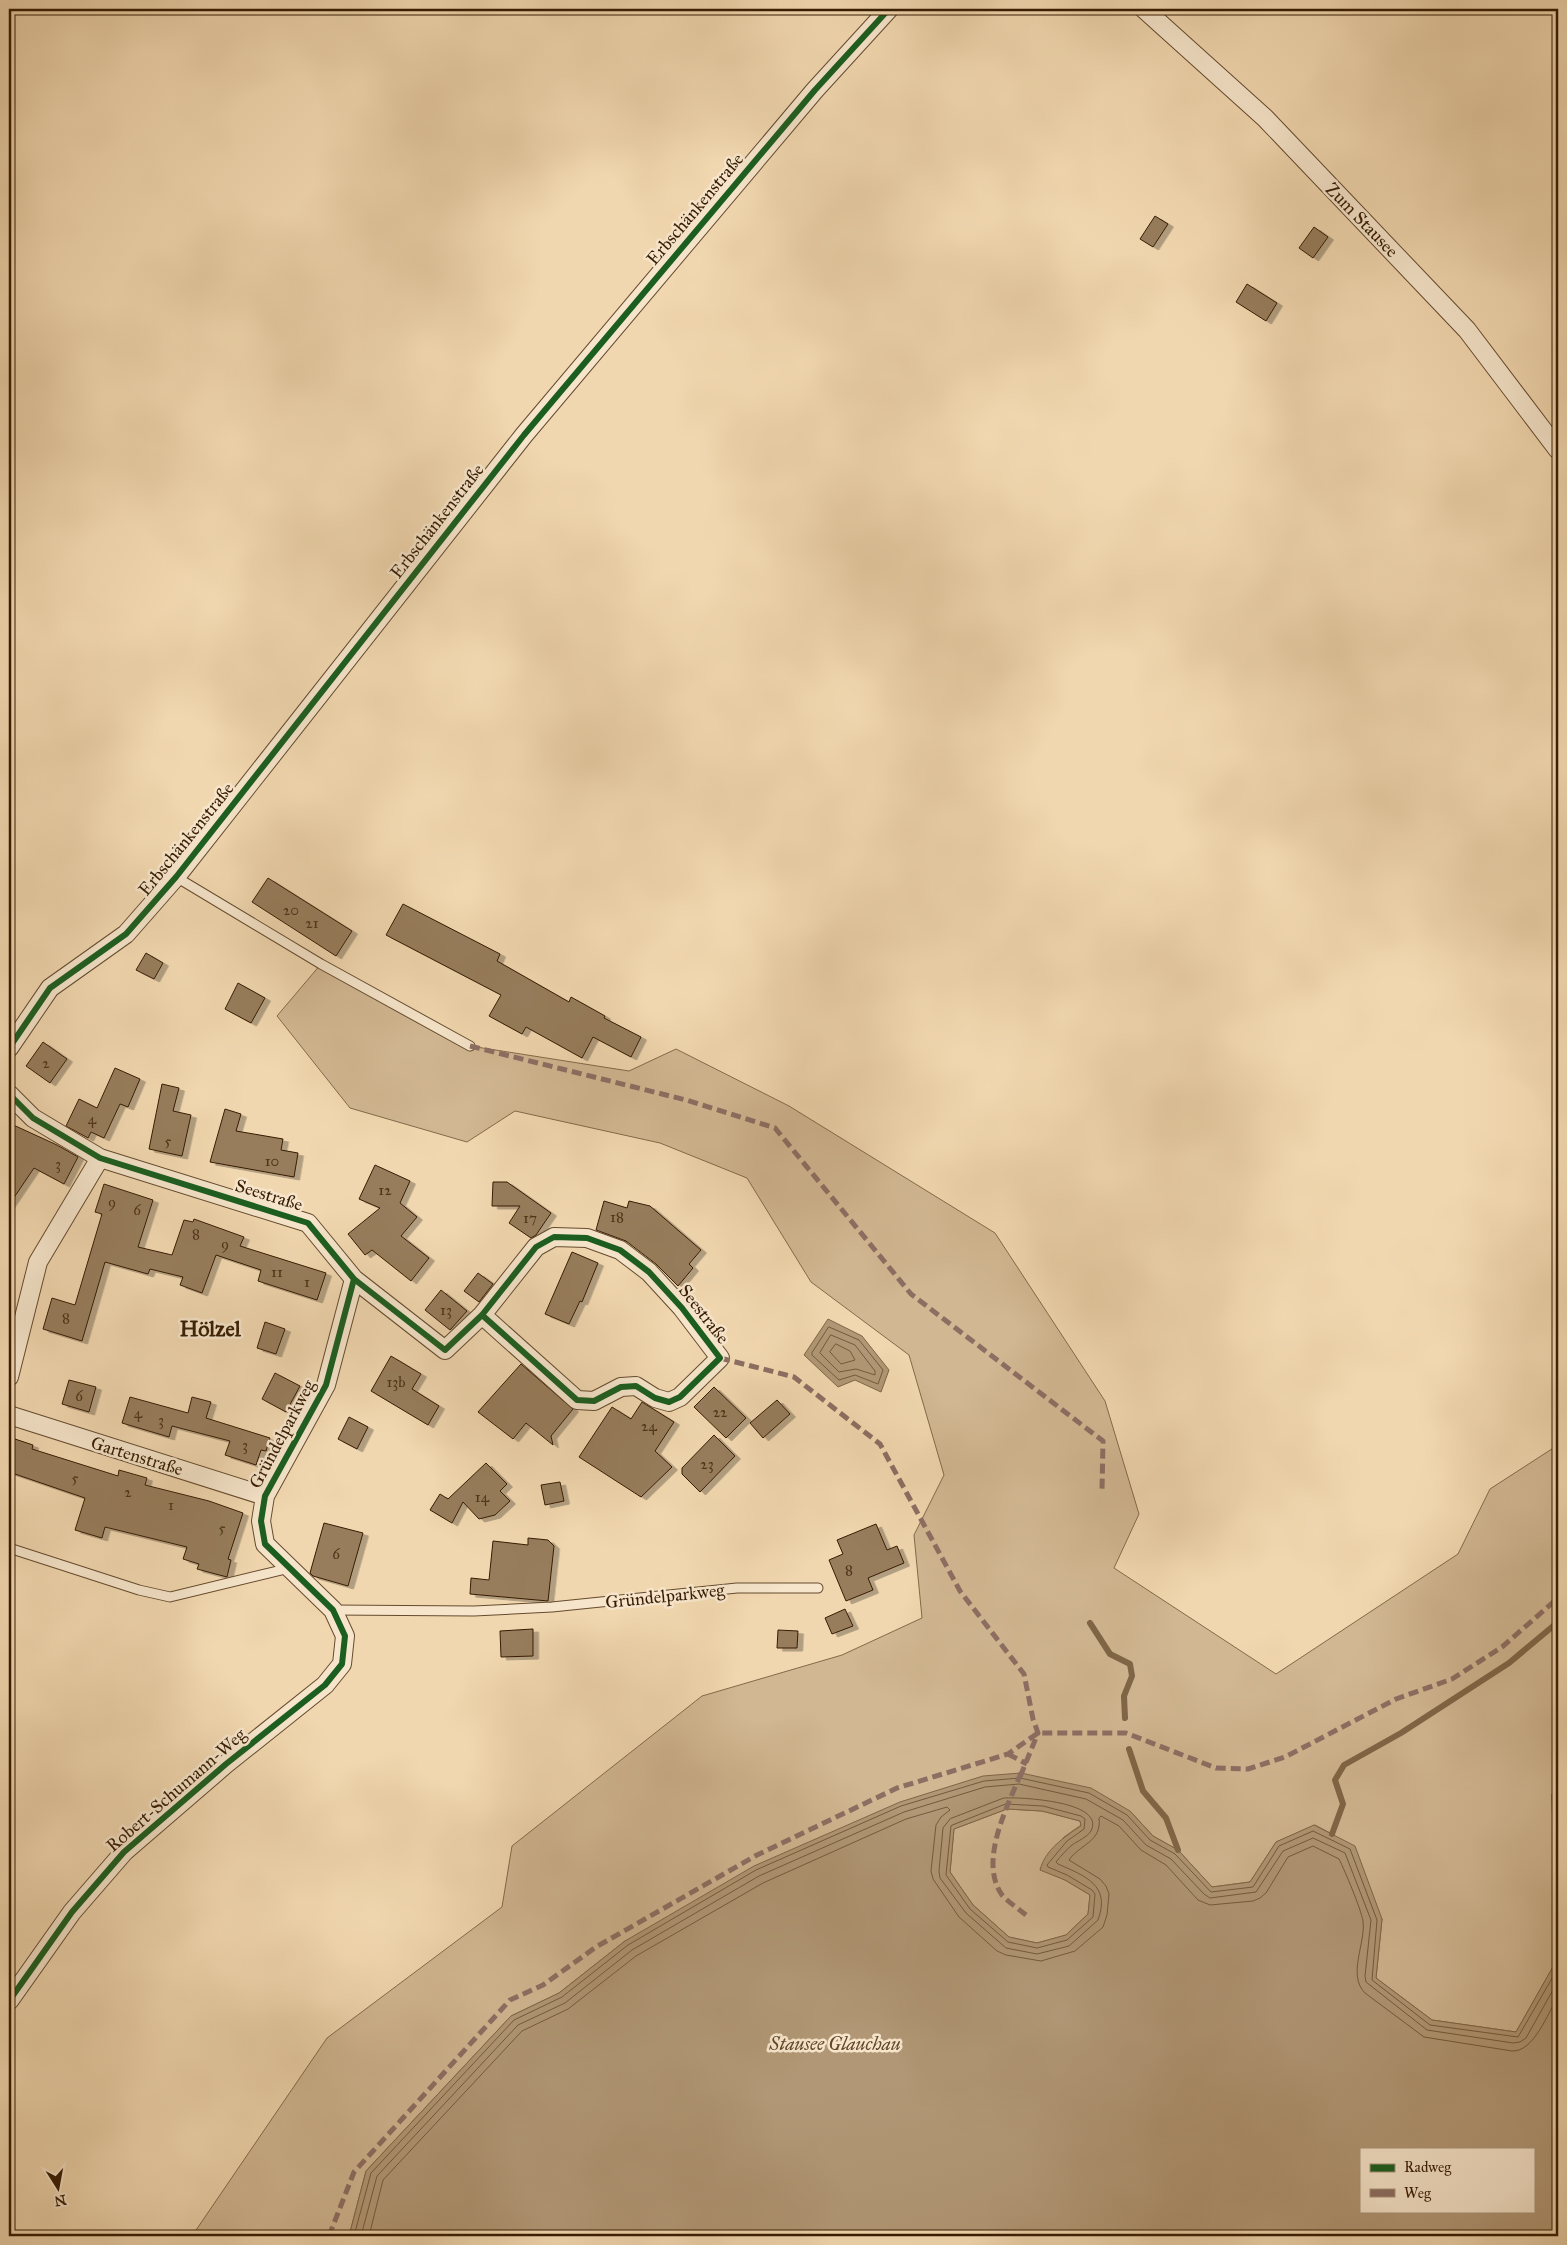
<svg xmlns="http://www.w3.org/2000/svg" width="1567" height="2245" viewBox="0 0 1567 2245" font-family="'IM FELL Great Primer',serif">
<defs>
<filter id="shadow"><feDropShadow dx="5.5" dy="3" stdDeviation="0" flood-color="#0004"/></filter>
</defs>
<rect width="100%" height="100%" fill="#f1d7af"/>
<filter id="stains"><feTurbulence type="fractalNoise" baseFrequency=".004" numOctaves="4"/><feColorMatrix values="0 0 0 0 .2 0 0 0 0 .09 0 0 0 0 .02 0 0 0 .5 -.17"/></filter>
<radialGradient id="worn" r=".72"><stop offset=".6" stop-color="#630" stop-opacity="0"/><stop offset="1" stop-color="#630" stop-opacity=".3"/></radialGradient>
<path fill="#d1b792" stroke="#846a4a" d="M321,964L470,1046L629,1071L676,1049L789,1106L995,1233L1105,1401L1139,1514L1114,1568L1276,1674L1458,1554L1490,1489L1558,1445V1788L1552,1794L1553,1833H1558V1958L1516,2032L1432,2020L1376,1978L1382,1919L1332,1834L1315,1825L1276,1842L1250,1882L1212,1887L1178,1850L1153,1836L1130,1811L1021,1773L625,1941L559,1993L511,2016L366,2171L349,2236H192L327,2038L502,1907L512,1846L702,1696L842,1655L922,1618L914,1535L944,1475L909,1355L811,1282L747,1178L660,1143L515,1111L467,1142L350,1108L277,1016Z
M1007,1809L1042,1811L1080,1821L1081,1825L1064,1837L1040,1869L1065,1880L1090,1895L1088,1914L1066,1935L1037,1943L1009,1937L973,1905L950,1872L954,1829Z"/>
<path fill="#b19775" stroke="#806647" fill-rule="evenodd" d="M828,1319L862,1336L889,1370L881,1392L855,1380L838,1387L804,1355Z
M1021,1773L1091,1788L1130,1811L1153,1836L1178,1850L1212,1887L1250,1882L1276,1842L1314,1825L1355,1846L1382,1919L1376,1978L1432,2020L1516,2032L1558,1958V2236H349L366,2171L511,2016L559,1993L625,1941L754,1866L900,1802L983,1776ZM1007,1809L1042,1811L1080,1821L1081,1826C1064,1837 1045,1850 1040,1870L1065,1880L1090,1895L1088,1914L1066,1935L1037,1943L1009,1937L973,1905L950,1872L954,1829ZM1361,2149H1533V2211H1361Z
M1558,1788V1833H1553L1552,1794Z"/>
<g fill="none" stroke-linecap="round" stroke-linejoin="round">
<path stroke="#745a3c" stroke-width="1" d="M829,1327L859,1340L883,1370L878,1384L855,1375L839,1380L812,1355V1353Z
M831,1335L855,1345L875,1371V1375L856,1369L839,1372L820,1353Z
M836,1344L850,1351L855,1360L841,1364L830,1352Z
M1004,1798C1020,1797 1106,1801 1091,1831C1087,1837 1078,1841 1072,1845C1066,1850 1061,1856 1056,1862L1058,1864C1085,1876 1111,1885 1098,1920L1069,1946L1037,1954L1006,1948L966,1913L940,1878L939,1871L943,1828L950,1819Z
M1006,1804L1043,1806L1081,1816L1085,1819L1084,1829L1067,1841L1047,1865L1048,1867L1067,1875L1092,1890L1095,1894L1093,1917L1067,1940L1037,1948L1008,1942L970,1909L946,1875L951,1826Z
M354,2236L371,2173L514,2020L562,1997L628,1945L756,1870L901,1806L984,1781L1020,1778L1089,1793L1127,1815L1150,1840L1175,1854L1211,1892L1253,1887L1279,1846L1313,1831L1350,1849L1377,1920L1372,1980L1430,2025L1518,2037L1558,1968
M361,2236L377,2176L518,2025L565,2003L632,1950L759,1876L904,1812L985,1787L1019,1784L1086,1799L1123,1820L1146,1845L1171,1859L1204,1894L1210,1898L1256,1892L1283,1851L1313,1838L1345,1853L1371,1920L1365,1976L1366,1982L1427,2030L1513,2043L1520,2042L1526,2038L1558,1981
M369,2236L383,2180L522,2031L568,2009L636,1956L763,1883L906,1819L947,1807L950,1810L941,1817L936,1825L931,1871L933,1879L959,1917L997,1951L1006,1955L1041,1961L1075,1951L1103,1927L1107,1915L1109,1894L1106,1886L1100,1879L1069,1860C1080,1844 1102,1842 1099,1818L1101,1816L1119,1826L1141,1850L1166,1865L1198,1900L1210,1905L1253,1901L1260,1898L1266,1893L1288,1857L1313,1846L1339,1859C1345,1871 1361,1909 1363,1921C1366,1943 1347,1975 1365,1993L1424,2037L1512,2051C1534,2052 1548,2013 1558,1996"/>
<path stroke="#806647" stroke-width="6" d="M1090,1623L1110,1654L1130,1664L1132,1676L1124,1696L1125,1718
M1129,1749L1143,1791L1166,1818L1178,1850
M1332,1834L1343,1804L1335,1780L1344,1765L1401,1733L1509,1663L1558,1622"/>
</g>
<path fill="#977d5c" stroke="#361c03" filter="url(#shadow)" d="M1155,216L1168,224L1153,247L1140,239Z
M1314,227L1328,237L1313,258L1299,248Z
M1247,284L1277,303L1266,321L1236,302Z
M268,878L352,931L336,956L252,902Z
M403,904L500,954L497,961L569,1002L571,997L605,1016L604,1018L641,1037L631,1057L593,1037L582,1058L526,1027L522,1034L489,1016L501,995L386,935Z
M146,953L163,963L154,979L136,970Z
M238,983L265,998L251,1023L225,1009Z
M43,1042L67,1059L50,1083L26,1066Z
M115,1068L140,1079L128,1107L120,1104L104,1138L91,1132L88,1138L66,1126L79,1099L97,1108Z
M162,1084L179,1088L173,1111L191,1115L182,1156L149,1149Z
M225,1109L241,1114L236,1131L283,1139L281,1150L298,1153L294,1177L210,1162Z
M9,1123L57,1145L78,1157L64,1184L34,1168L9,1205Z
M375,1165L410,1181L400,1203L417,1217L401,1236L429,1258L411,1281L372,1250L365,1255L348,1234L380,1208L359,1199Z
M493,1182H507L551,1213L536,1235L531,1238L509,1223L520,1206H492Z
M104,1184L153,1200L138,1247L172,1255L184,1220L193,1222L194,1219L244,1237L240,1246L326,1273L317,1300L258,1281L261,1270L216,1255L202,1293L180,1285L183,1277L150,1269L148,1274L105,1262L82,1341L43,1329L52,1298L75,1305L102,1214L95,1212Z
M604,1201L627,1208L629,1201L650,1206L701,1250L689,1264L693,1268L678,1286L656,1264L626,1241L596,1230Z
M572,1252L598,1263L582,1302L580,1301L569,1324L545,1314Z
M478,1273L493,1284L479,1302L464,1291Z
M441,1290L467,1311L450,1330L425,1310Z
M265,1322L285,1329L276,1354L257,1348Z
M391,1356L421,1374L412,1389L439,1406L428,1425L371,1391Z
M521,1364L573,1409L551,1436L553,1445L526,1423L513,1439L478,1412Z
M275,1373L300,1386L286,1412L262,1399Z
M69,1380L96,1387L89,1412L62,1404Z
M714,1387L746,1418L726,1438L694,1407Z
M130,1397L188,1413L192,1397L211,1402L206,1418L270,1438L266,1451L261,1450L256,1465L225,1455L230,1441L172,1426L169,1437L122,1423Z
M777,1400L790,1414L763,1438L750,1423Z
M642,1402L674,1422L655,1451L672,1467L641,1497L579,1457L612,1407L631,1419Z
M349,1417L368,1427L357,1449L338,1439Z
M714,1435L735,1456L700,1492L682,1474V1468Z
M9,1437L33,1445L32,1449L118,1476L119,1470L147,1478L145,1485L209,1501L243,1513L228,1559L231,1560L227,1577L197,1569L199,1564L183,1559L187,1547L105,1527L102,1538L75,1530L85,1498L9,1472Z
M486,1463L507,1484L500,1491L510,1501L495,1515L479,1519L463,1502L452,1523L430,1510L440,1494L448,1499Z
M560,1482L564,1501L545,1505L541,1485Z
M324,1523L363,1533L348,1586L313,1576L310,1573Z
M876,1524L887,1550L897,1546L904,1563L868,1578L873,1590L846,1601L829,1560L843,1554L837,1540Z
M528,1538L548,1540L554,1546L548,1601L470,1594L471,1578L489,1580L493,1541L528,1545Z
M845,1609L853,1626L832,1634L825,1618Z
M533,1629V1656L501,1657L500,1631Z
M778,1630L798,1631L797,1648H777Z"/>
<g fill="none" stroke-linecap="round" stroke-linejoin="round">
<g stroke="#654b2e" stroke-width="11">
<path id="lane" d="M176,877L321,964L470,1046
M9,1548L139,1590L170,1597L290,1568
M333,1610L474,1611L552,1607L737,1588H818"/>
</g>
<g stroke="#654b2e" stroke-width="20">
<path id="street" d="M1144,9L1265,118L1467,330L1558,450
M9,1048L50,988L126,934L176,877L524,435L815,90L889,9
M9,1094L33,1118L100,1158L308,1223L354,1279L445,1350L482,1315L536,1247L554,1237L587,1238L620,1250L649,1272L682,1308L720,1358L680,1397L669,1402L655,1398L636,1386L621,1387L594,1401L577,1400L482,1315
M9,1377L38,1262L100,1158
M9,1415L265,1496
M9,2001L72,1912L124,1852L226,1764L325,1685L342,1664L345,1636L333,1610L265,1544L261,1521L265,1496L326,1385L354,1279"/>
</g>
<use href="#lane" stroke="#f6e5cb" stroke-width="9"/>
<use href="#street" stroke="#f6e5cb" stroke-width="18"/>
<path stroke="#8d6e63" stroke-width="5" stroke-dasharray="10 5" stroke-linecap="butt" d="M470,1046L686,1100L775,1128L911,1294L1103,1441L1102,1490
M720,1358L794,1377L880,1444L960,1591L1024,1674L1033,1719L1038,1733L1020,1777
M1008,1754L1027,1764
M1021,1773C1008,1806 978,1861 1002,1895C1008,1902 1019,1909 1026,1915
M329,2236L354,2172L510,2000L543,1985L596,1947L757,1855L897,1788L1008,1754L1038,1733H1126L1216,1768L1248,1769L1285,1757L1396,1699L1452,1679L1502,1647L1558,1598"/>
<g stroke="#f6e5cb" stroke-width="9">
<path id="cycleway" d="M9,1048L50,988L126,934L176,877L524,435L815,90L889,9
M9,1094L33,1118L100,1158L308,1223L354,1279L445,1350L482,1315L536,1247L554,1237L587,1238L620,1250L649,1272L682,1308L720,1358L680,1397L669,1402L655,1398L636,1386L621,1387L594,1401L577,1400L482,1315
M9,2001L72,1912L124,1852L226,1764L325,1685L342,1664L345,1636L333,1610L265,1544L261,1521L265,1496L326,1385L354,1279"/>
</g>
<use href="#cycleway" stroke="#1b5e20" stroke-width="6"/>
</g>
<g text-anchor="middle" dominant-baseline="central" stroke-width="5" stroke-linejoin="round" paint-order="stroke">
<g font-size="15" fill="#4e3419">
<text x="291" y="910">20</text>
<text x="312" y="923">21</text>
<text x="46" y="1063">2</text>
<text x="92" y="1119">4</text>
<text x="168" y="1141">5</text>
<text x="272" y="1161">10</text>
<text x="58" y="1164">3</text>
<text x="385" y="1190">12</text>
<text x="112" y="1202">9</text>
<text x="137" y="1210">6</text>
<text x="617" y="1217">18</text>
<text x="530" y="1218">17</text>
<text x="196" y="1234">8</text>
<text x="225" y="1244">9</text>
<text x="277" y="1272">11</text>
<text x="307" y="1282">1</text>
<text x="446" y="1310">13</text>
<text x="66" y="1318">8</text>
<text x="396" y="1382">13b</text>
<text x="79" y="1396">6</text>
<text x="720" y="1412">22</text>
<text x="138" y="1413">4</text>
<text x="161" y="1420">3</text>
<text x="649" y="1426">24</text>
<text x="245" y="1445">3</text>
<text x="707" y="1464">23</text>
<text x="75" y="1478">5</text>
<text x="128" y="1492">2</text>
<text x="482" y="1497">14</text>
<text x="171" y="1505">1</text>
<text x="222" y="1528">5</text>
<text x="336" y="1554">6</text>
<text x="849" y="1570">8</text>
</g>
<g font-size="18" fill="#361c03" stroke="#f6e5cb">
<text transform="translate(695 209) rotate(-50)">Erbschänkenstraße</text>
<text transform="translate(1362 220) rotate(46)">Zum Stausee</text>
<text transform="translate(437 521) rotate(-52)">Erbschänkenstraße</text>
<text transform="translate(186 839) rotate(-51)">Erbschänkenstraße</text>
<text transform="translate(269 1195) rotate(17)">Seestraße</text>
<text transform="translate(704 1314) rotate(52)">Seestraße</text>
<text transform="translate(282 1434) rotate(-62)">Gründelparkweg</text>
<text transform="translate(137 1456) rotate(17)">Gartenstraße</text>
<text transform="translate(665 1596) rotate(-6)">Gründelparkweg</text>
<text transform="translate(176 1790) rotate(-41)">Robert-Schumann-Weg</text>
</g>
<g font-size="19" font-style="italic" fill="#61472b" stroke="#f6e5cb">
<text x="835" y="2043">Stausee Glauchau</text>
</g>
<g font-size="22" font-weight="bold" fill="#361c03" stroke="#f6e5cb">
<text x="210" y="1328">Hölzel</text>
</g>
</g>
<rect width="1567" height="2245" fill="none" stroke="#f1d7af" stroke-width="30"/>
<rect x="10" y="10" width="1547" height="2225" fill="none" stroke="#361c03" stroke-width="2.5"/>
<rect x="15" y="15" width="1537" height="2215" fill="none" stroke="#361c03"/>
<rect x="1360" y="2148" width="175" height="65" fill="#f6e5cb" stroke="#a9957b"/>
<rect x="1370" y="2164" width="25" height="8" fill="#1b5e20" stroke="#a9957b"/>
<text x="1404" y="2172" font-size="15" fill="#361c03">Radweg</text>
<rect x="1370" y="2189" width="25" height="8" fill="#8d6e63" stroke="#a9957b"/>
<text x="1404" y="2198" font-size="15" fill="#361c03">Weg</text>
<g transform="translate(58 2188) rotate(169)" stroke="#f6e5cb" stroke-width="4" paint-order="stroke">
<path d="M0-4L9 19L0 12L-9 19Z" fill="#361c03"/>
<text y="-8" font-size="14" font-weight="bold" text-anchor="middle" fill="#361c03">N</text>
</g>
<rect width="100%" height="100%" filter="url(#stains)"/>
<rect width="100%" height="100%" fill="url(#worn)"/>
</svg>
